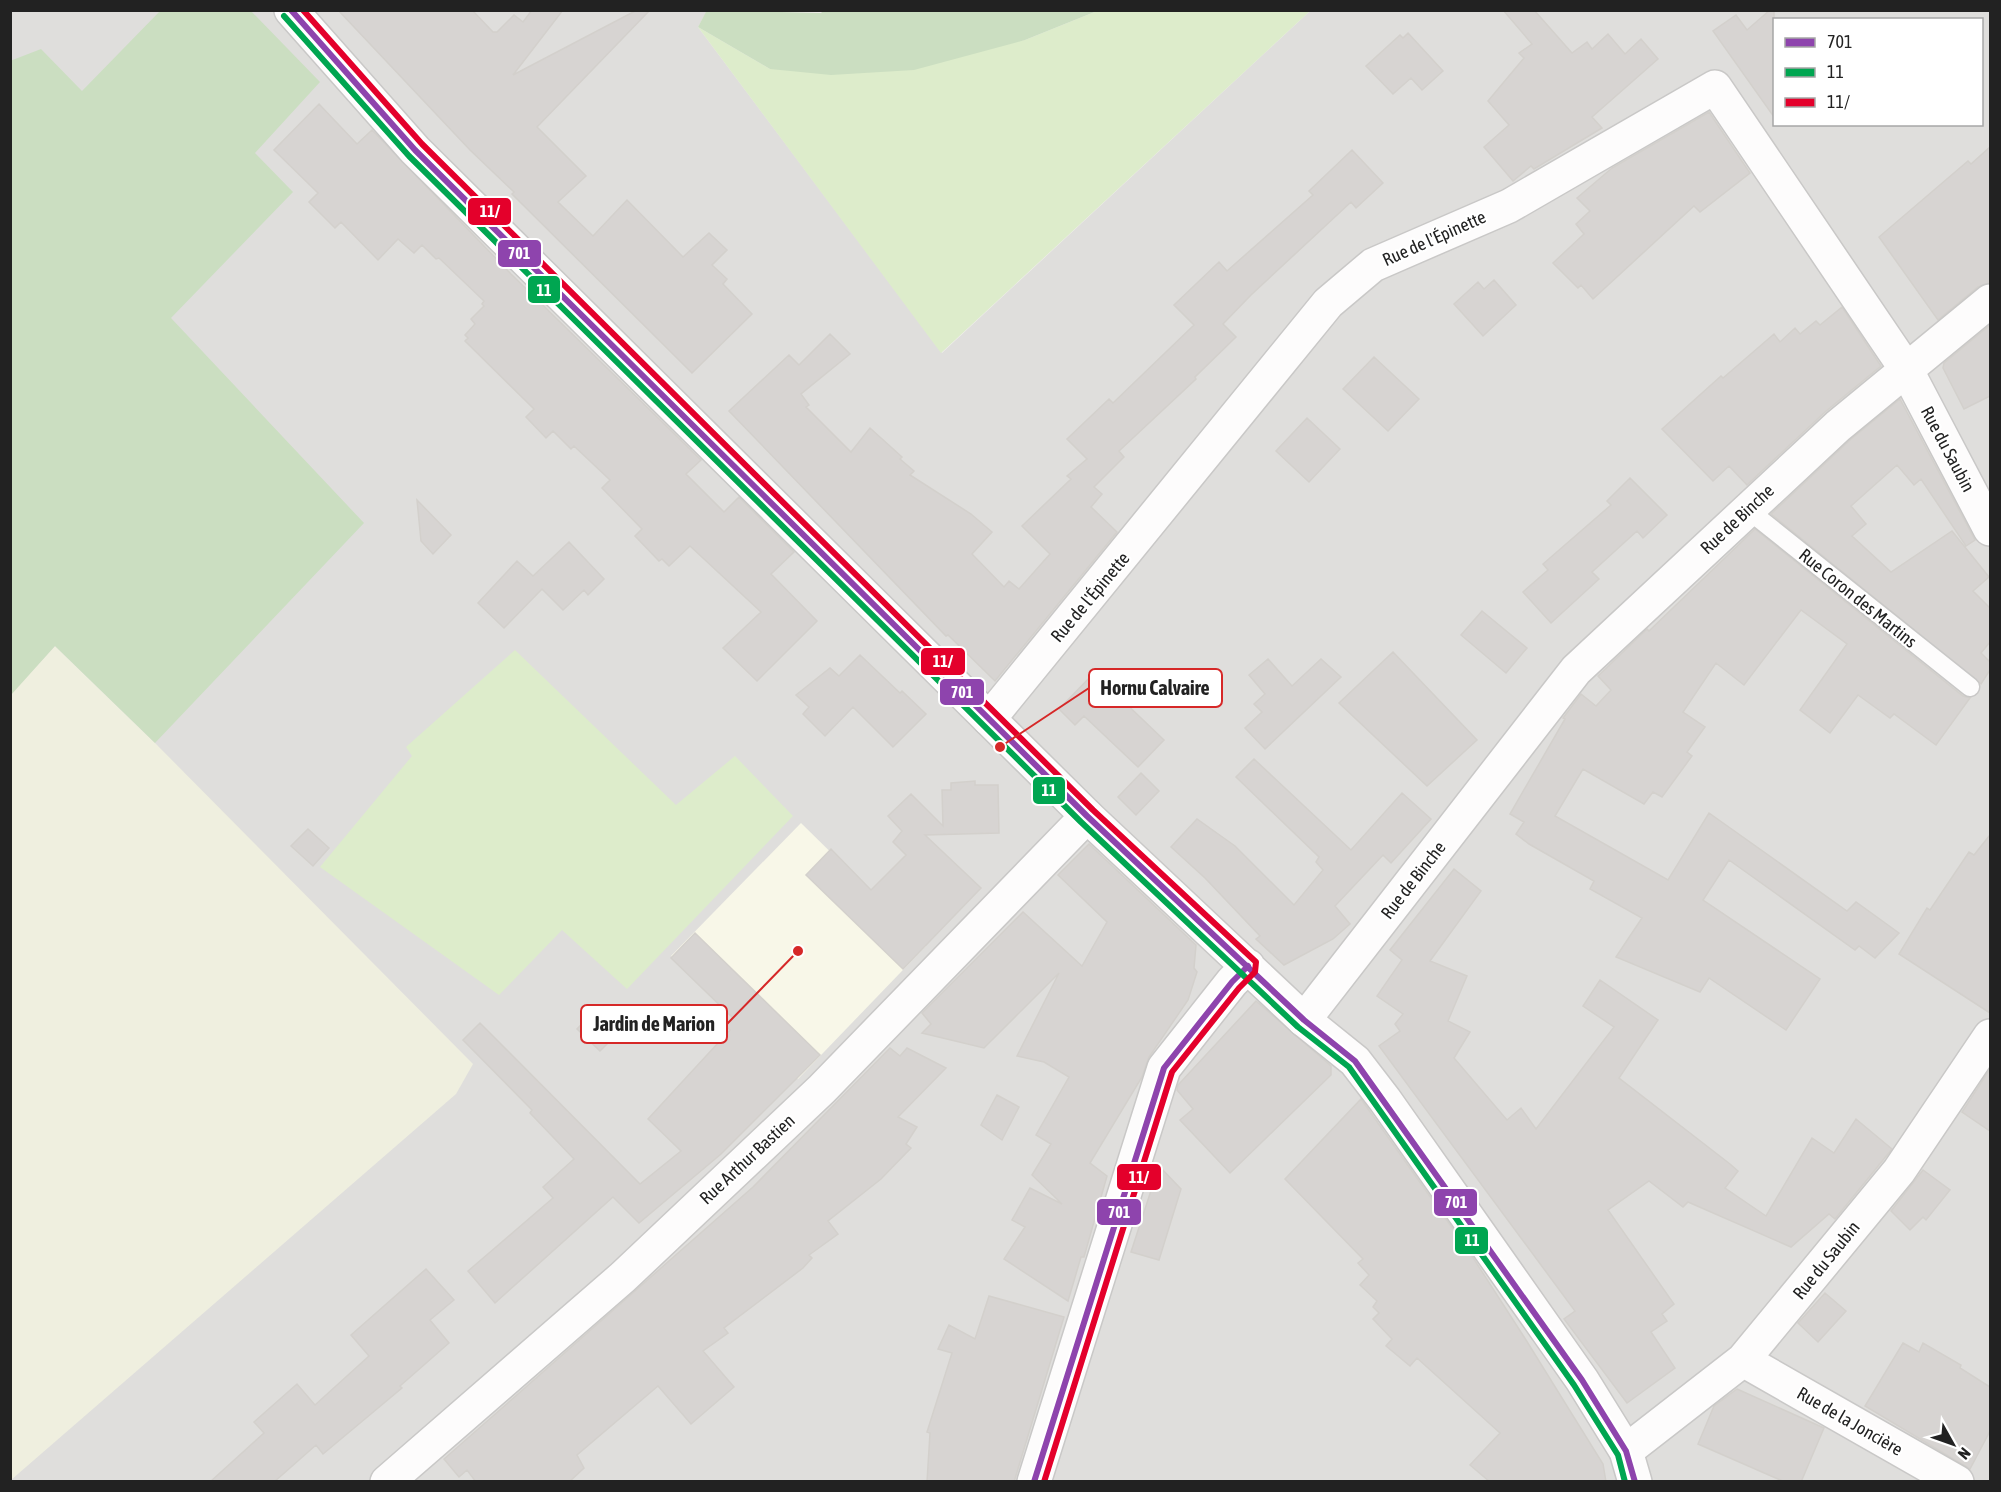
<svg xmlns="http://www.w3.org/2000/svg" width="2001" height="1492" viewBox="0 0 2001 1492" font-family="'Asap Condensed',sans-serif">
<rect width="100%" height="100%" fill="#f0eeeb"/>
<path fill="#dfdedc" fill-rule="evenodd" d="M10,11H707L698,27L942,353L1310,11H1990V1481H11ZM1774,20H1982V124H1774Z"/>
<path fill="#f8f7e8" d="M801,823L926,946L798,1079L671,956Z"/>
<path fill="#efefdf" d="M55,646L155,743L473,1064L456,1094L11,1480L10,695Z"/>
<path fill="#ddeccb" d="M1097,11H1310L941,353L698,27L770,69L1025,40Z
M515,650L676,805L735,756L793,816L627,989L562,930L499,995L320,867L412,756L406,747Z"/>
<path fill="#cbdec1" d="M161,10L251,11L320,82L255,153L293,192L171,318L364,523L155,743L55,646L11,695L10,61L41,49L82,91Z
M707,10L821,13L824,10L1097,11L1025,40L914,70L831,75L770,69L698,27Z"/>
<path fill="#d7d4d2" stroke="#d3d0cc" stroke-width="1.5" d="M338,10H472L493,32H497L514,15L523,22L532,10H563L513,75L637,10H650L537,127L586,176L558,202L593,236L627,200L683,257L709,233L727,250L712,265L727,279L723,284L752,314L692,373L512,194L514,192L470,150Z
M1503,10H1534L1572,53L1587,42L1592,49L1608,34L1625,54L1641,39L1658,59L1592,117L1602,128L1534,169L1531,166L1513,181L1484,147L1509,125L1488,101L1524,58L1519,53L1532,44Z
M1770,10H1774V117L1713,31L1736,15L1747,30Z
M1408,33L1443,71L1422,90L1411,78L1393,94L1366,66L1400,35L1403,38Z
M319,104L357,144L372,130L511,274L701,460L686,474L724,512L739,497L794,552L771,574L817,621L757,681L723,648L761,612L690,546L669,566L662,559L659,561L635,536L642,529L602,488L610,480L574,446L571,449L553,431L546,438L526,417L534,409L465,341L468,338L465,335L475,324L471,319L484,306L482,304L484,301L439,258L436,259L422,245L414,253L398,239L378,260L341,222L335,228L309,202L318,193L274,150Z
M1709,112L1750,173L1700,212L1694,206L1593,299L1581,285L1578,288L1553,263L1584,234L1576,224L1590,211L1577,198L1612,168Z
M1990,147V283L1978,287L1938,320L1879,237L1968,161L1971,164Z
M1352,150L1383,183L1356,208L1351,202L1251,295L1223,324L1236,337L1195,377L1196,379L1119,451L1124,457L1094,487L1102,494L1091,507L1117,532L995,681L948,635L946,636L729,411L789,355L799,365L830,334L850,354L801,394L809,405L806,407L851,452L870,428L902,457L900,459L914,471L910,475L971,514L992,532L972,554L1004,587L1009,581L1019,589L1050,554L1022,526L1071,479L1067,476L1087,459L1067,439L1109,399L1113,403L1194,325L1174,305L1219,262L1227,271L1313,195L1309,191Z
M1494,280L1516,305L1483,336L1454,304L1478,282L1484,289Z
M1842,307L1881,366L1825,412L1747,485L1729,466L1713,481L1662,429L1721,376L1723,378L1774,334L1780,342L1795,328L1800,334L1816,321L1820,325Z
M1990,325V396L1964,409L1943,368L1944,363Z
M1374,357L1419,399L1388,431L1343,389Z
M1900,399L1975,540L1966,546L1921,479L1914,485L1897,465L1851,506L1866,524L1852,536L1891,572L1952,531L1989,577L1973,591L1990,608V642L1981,653L1990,662V670L1981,684L1771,514L1850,440Z
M1307,418L1340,449L1309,482L1276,451Z
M1630,478L1667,515L1643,538L1637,531L1592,572L1599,579L1551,623L1523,592L1548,570L1543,564L1611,505L1607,501Z
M417,500L451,535L433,554L421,541Z
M1755,529L1963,696L1970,698L1936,745L1894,714L1890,718L1858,695L1830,733L1800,710L1847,644L1801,610L1744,685L1716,663L1683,712L1705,727L1687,752L1692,756L1662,797L1653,792L1644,804L1583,769L1555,816L1668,880L1709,813L1847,911L1856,902L1899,933L1875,958L1859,946L1855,950L1729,860L1703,900L1820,979L1786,1030L1709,978L1700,992L1616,957L1642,918L1590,889L1594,881L1529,844L1516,834L1524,822L1510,814L1565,719L1563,718L1581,694L1596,706L1611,690L1598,676L1647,629L1649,631Z
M569,542L604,579L588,595L584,590L563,610L542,589L504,628L478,603L517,561L533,576Z
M1482,611L1527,648L1506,673L1461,635Z
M1393,652L1477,740L1427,786L1339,703Z
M860,655L900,693L902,691L926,714L893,747L853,707L825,736L803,714L809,707L796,695L830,668L839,676Z
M1268,659L1292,686L1321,659L1341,677L1265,749L1245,728L1262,712L1254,704L1265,694L1249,675Z
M1094,673L1164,740L1138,767L1084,716L1075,725L1059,709Z
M1254,759L1351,850L1402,793L1431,819L1391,863L1383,855L1335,906L1350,924L1333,939L1284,965L1256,939L1260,936L1205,878L1171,847L1197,819L1235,846L1294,905L1323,870L1316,862L1319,857L1236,777Z
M1141,773L1159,791L1136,815L1118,797Z
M975,781V785H998L999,833L925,835L981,888L903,969L806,875L831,849L871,890L906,855L893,842L902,831L888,816L911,794L943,826L942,790H951V783Z
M308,829L329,848L313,866L291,846Z
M1990,835V1013L1899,954L1927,908L1930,910L1969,852L1974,855Z
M1089,844L1196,945L1194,968L1197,972L1188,1000L1149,1057L1142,1077L1090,1163L1107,1176L1084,1257H1081L1068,1301L1004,1259L1025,1227L1012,1220L1030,1188L1062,1204L1032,1175L1051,1144L1036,1135L1069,1077L1044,1062L1017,1056L1059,973L984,1048L922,1033L931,1024L922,1013L1023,912L1082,966L1107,922L1058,875Z
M1454,869L1481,891L1430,961L1467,976L1448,1021L1470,1032L1454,1058L1507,1120L1521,1108L1536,1129L1614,1027L1583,1006L1600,980L1658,1020L1619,1078L1730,1164L1738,1171L1725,1188L1766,1216L1812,1138L1834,1153L1856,1119L1892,1149L1835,1219L1829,1214L1791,1247L1688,1202L1683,1207L1649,1181L1608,1210L1674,1304L1662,1314L1667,1321L1651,1332L1675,1368L1627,1403L1564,1319L1575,1311L1379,1046L1400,1031L1395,1024L1403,1014L1377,996L1402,960L1390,950Z
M695,933L820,1055L721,1154L639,1223L613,1197L495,1303L468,1271L553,1198L543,1187L574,1159L530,1113L532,1110L463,1040L480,1023L640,1184L681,1151L648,1119L730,1030L726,1026L733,1018L671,958Z
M1256,1001L1331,1066V1075L1230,1173L1180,1120L1193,1109L1177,1090L1178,1085Z
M595,1010L618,1033L600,1051L577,1029Z
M890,1048L900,1056L907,1048L946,1068L898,1117L917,1127L906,1144L911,1148L881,1179L828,1221L838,1234L809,1255L812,1258L803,1268L724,1328L728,1333L703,1351L734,1387L691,1424L658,1386L577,1455L584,1468L569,1482H476L467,1470L459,1477L444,1459L753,1187Z
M1990,1069V1131L1962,1112Z
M997,1095L1019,1107L1002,1140L981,1125Z
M1361,1099L1470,1253L1526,1340L1603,1464L1606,1482H1490L1470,1465L1500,1433L1417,1358L1410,1366L1386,1346L1392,1339L1373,1319L1379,1313L1373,1307L1377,1301L1360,1285L1369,1275L1358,1263L1363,1259L1285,1179Z
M1159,1166L1181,1189L1159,1260L1131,1252Z
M1923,1170L1950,1190L1926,1220L1923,1217L1910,1230L1891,1211Z
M426,1269L454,1300L430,1320L449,1343L400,1386L402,1388L323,1454L316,1445L274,1482H210L264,1433L254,1422L297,1384L315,1405L369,1356L351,1335Z
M1825,1293L1846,1311L1818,1342L1798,1323Z
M989,1296L1064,1317L1014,1482H927L930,1433L927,1432L952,1353L938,1349L949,1325L975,1339Z
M1903,1343L1919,1352L1923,1343L1961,1365L1960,1368L1990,1387V1431L1970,1469L1865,1406Z
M1737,1389L1824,1428L1801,1482H1785L1698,1444L1714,1406Z"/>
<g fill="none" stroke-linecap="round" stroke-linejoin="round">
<g stroke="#c9c8c7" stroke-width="21">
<path id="service" d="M1747,509L1970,687"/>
</g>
<g stroke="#c9c8c7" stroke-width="36">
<path id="minor" d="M989,719L1328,303L1373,265L1509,206L1715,87L1906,369L1990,529
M1304,1020L1576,670L1838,426L1990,301
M1743,1360L1957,1482
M1626,1451L1743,1360L1899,1171L1990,1036
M387,1482L623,1277L822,1089L1087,816"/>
</g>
<g stroke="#c9c8c7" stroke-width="36">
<path id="tertiary" d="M291,10L415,150L1087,816L1304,1020L1355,1061L1385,1100L1582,1380L1626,1451L1635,1482
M1034,1482L1164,1068L1232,982L1248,966"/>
</g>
<use href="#service" stroke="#fdfcfc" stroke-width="18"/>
<use href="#minor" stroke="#fdfcfc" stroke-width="33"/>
<use href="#tertiary" stroke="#fdfcfc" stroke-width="33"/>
<g stroke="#fff" stroke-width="10">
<path id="bus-1" d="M291,10L415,150L1087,816L1304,1020L1355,1061L1582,1380L1626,1451L1635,1482
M1034,1482L1164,1068L1232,982L1248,966"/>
</g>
<g stroke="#fff" stroke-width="10">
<path id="bus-2" d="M284,16L409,156L1081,822L1298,1027L1349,1067L1574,1385L1618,1455L1625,1482"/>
</g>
<g stroke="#fff" stroke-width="10">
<path id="bus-3" d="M303,10L422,144L1093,810L1256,962L1255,972L1239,988L1172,1072L1044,1482"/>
</g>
<use href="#bus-1" stroke="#8e44ad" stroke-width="6"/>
<use href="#bus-2" stroke="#00a651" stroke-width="6"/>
<use href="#bus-3" stroke="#e4002b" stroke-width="6"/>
</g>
<g text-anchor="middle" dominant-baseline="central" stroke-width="4.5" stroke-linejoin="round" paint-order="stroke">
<g font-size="18" fill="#222" stroke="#fff">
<text transform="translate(1434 238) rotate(-24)">Rue de l'Épinette</text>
<text transform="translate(1948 449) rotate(62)">Rue du Saubin</text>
<text transform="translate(1737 519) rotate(-43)">Rue de Binche</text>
<text transform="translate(1090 597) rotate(-50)">Rue de l'Épinette</text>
<text transform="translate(1858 598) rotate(39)">Rue Coron des Martins</text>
<text transform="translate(1413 880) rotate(-52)">Rue de Binche</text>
<text transform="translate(747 1159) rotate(-43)">Rue Arthur Bastien</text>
<text transform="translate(1826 1260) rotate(-51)">Rue du Saubin</text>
<text transform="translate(1850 1421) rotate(30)">Rue de la Joncière</text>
</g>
</g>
<path fill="none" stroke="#d62828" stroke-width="2" d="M1000 747L1089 688M798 951L727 1024"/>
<g fill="#d62828" stroke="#fff" stroke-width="2">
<circle cx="1000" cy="747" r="6"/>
<circle cx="798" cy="951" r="6"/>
</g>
<g fill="#fff" stroke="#d62828" stroke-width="2">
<rect x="1089" y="669" width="133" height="38" rx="6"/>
<rect x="581" y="1005" width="146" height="38" rx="6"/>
</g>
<g font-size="20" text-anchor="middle" font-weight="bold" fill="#222">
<text x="1155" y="695">Hornu Calvaire</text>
<text x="654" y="1031">Jardin de Marion</text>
</g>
<g stroke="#fff" stroke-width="2">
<rect x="467" y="197" width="45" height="29" rx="6" fill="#e4002b"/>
<rect x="497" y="239" width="45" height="29" rx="6" fill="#8e44ad"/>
<rect x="527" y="275" width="34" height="29" rx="6" fill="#00a651"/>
<rect x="920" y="647" width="46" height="29" rx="6" fill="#e4002b"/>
<rect x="939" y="678" width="46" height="28" rx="6" fill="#8e44ad"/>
<rect x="1032" y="776" width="34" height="29" rx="6" fill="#00a651"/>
<rect x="1116" y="1163" width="46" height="28" rx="6" fill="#e4002b"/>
<rect x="1433" y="1188" width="45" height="29" rx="6" fill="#8e44ad"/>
<rect x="1096" y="1198" width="46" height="28" rx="6" fill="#8e44ad"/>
<rect x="1454" y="1226" width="35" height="29" rx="6" fill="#00a651"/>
</g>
<g font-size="16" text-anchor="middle" font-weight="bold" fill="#fff">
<text x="490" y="217">11/</text>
<text x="519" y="259">701</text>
<text x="544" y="296">11</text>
<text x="943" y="667">11/</text>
<text x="962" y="698">701</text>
<text x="1049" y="796">11</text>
<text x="1139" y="1183">11/</text>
<text x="1456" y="1208">701</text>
<text x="1119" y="1218">701</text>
<text x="1472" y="1246">11</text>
</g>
<rect width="2001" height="1492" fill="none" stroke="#222222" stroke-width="24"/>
<rect x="1773" y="18" width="210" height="108" fill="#ffffff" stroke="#a7a7a7" stroke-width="1.5"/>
<rect x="1785" y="38" width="30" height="9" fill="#8e44ad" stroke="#a7a7a7" stroke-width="1.5"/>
<text x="1827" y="48" font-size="18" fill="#222222">701</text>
<rect x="1785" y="68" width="30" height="9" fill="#00a651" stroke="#a7a7a7" stroke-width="1.5"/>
<text x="1827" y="78" font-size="18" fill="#222222">11</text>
<rect x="1785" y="98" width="30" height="9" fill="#e4002b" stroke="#a7a7a7" stroke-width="1.5"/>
<text x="1827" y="108" font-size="18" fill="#222222">11/</text>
<g transform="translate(1953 1444) rotate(130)" stroke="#ffffff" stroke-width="4.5" paint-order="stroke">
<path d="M0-4.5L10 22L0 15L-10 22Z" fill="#222222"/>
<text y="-9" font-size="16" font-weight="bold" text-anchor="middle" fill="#222222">N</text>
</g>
</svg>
